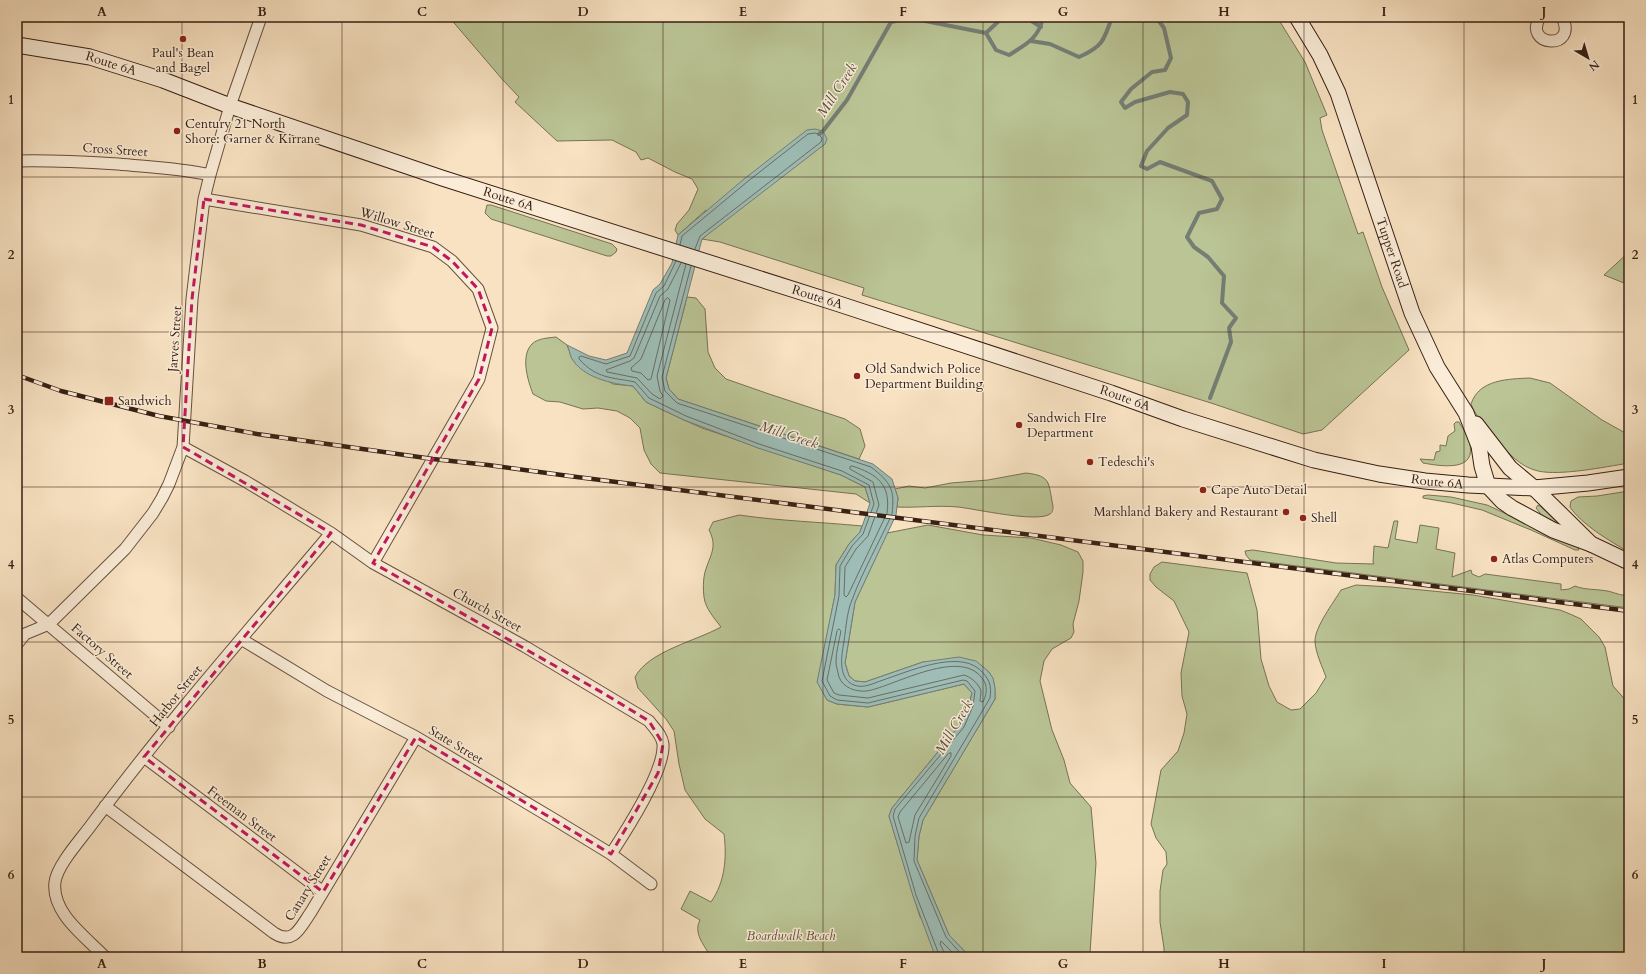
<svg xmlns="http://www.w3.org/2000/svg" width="1646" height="974" viewBox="0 0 1646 974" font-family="Cardo,serif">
<rect width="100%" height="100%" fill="#f8e2c2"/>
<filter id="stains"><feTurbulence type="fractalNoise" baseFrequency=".005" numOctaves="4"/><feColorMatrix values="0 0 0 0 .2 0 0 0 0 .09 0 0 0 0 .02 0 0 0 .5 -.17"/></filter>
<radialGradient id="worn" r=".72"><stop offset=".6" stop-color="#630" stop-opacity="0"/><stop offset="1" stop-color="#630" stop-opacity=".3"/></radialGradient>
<path fill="#bac495" stroke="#787254" d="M449,17H1277L1305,62L1327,115L1320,118L1322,130L1358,234L1363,232L1382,287L1409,350L1322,430L1303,434L1211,403L862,295L864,288L720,242L702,239L705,237L706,210L678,235L675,230L677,224L689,210L698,189L692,179L675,172L648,158L641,160L636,152L612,140L557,141L515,102L519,97L502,79Z
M487,205H491L612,244L617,249L616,252L611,256H607L491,219L485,213Z
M1629,252V285L1604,275Z
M687,297L696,298L705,309L708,352L715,368L726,379L769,394L845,419L860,429L865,446L859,459L678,399L669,389L666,378Z
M556,337L567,345L572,358L613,384L633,386L646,402L684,420L702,428L841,475L865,487L870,503L856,494L660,473L651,464L644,450L640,428L630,418L617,411L598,408L583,409L560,402L546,401L533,394C528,381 520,356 532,344C538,338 549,338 556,337Z
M1530,378L1550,383L1602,420L1629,435V463C1605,467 1560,476 1538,471C1520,467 1507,452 1495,438C1486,427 1476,417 1471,404C1479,379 1509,379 1530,378Z
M1456,422H1459C1462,428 1467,434 1469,441C1479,473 1440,466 1423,463L1420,459L1434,460L1436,452L1440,451V445L1446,446L1448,436L1455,431L1454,424Z
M1026,473C1052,476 1048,483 1053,506C1053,509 1053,512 1050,514C1037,523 976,509 958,507C938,505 917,508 897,507L898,498L895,489L909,486L925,488L951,483L988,480Z
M1629,491V505L1625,528L1629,529V552C1611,542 1581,524 1570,507L1571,501L1578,497L1597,496Z
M1428,495L1451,497L1487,505L1578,547L1579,550H1575L1531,530L1482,510L1452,503L1423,498V496Z
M1538,505L1540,506L1561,526L1543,517L1536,508Z
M739,515C780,521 821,522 862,526L860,532L849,544L836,565L835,595L818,682L827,700L837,704L868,707L964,684L972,693L969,705L960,725L892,808L889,816L920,917L951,957H711C704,945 693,933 700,920L681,909L690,891L711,902C725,882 727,858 724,834L705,819L685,790L679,764L674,731L666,719L638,688L635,677C649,651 696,641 721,627C715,619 705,608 704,597C703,590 703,579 705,572C710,555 718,547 709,530L713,522Z
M1394,521H1398L1395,539L1417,543L1420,525L1439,528L1436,549L1455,553L1452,577L1471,570L1472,574L1479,577L1485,574L1561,584V590L1569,589L1575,586C1584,590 1597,589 1607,591C1614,592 1620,596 1627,595L1629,593V608L1250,560L1246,555L1245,551L1253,550L1336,563L1374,564L1373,562L1374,546L1388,548Z
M928,525L983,535L1031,538L1061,545L1078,552L1083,561V572L1079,601L1073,624L1074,632L1071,638L1052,649L1044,661L1040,681L1052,730L1064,760L1070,783L1091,807L1096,863L1090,953L1093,957H970L949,935L917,860L919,836L923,820L995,699C995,688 995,680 988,671L923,662L865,682L855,681L849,676L845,663L855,602L887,533Z
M1162,562L1247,573L1257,610L1261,659L1269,686L1277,702L1291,710L1300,709L1316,693L1326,677C1322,666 1316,654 1315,642C1314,628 1334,602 1341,590L1356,585L1391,587L1473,595L1560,610L1570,614L1581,619L1599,637L1605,647L1613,686L1629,704V957H1164V948L1160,922V891L1163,870L1167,864L1166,852L1156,838L1151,824L1161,770L1178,751L1184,733L1187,714L1182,696L1181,673L1189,632L1174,601L1156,587L1150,580V574L1154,567Z"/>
<path fill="#9dbdb6" stroke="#747e75" d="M815,129L823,131L827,139L825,144L702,239L666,378L669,389L678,399L873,464L892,479L898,498L896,515L855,602L845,663L849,676L855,681L865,682L923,662L959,657L976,661L988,671L993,678L995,688V699L923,820L919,836L917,860L949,935L970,957H938L934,953L913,896L889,816L892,808L960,725L969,705L972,693L964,684L868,707L837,704L827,700L817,682L835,595L836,565L849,544L860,532L864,521L870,503L865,487L841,475L758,448L684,420L646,402L633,386C613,384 582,378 571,357C570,354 569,349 567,345L589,356L606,360L627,353L653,290L660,284L672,263L678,235L744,179L807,130Z"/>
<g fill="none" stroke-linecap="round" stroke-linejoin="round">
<path stroke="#6a6e64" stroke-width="1" d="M680,245L682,236L747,182L808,134L815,133L820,135L822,139L821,142L700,236L695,249
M676,261L664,286L656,293L630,356L606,364L581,356L579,357V359C597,379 611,377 635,382L649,398L686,416L759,444L842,471L869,485L874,504L863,534L852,546L840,566L839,596L822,681L830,696L837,700L868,703L963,680L967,681L975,691L973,706L964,727L895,809L893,816L916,895L940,957
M681,263L668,289L660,296L634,358L630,361L606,370L607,372L637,378L652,394L660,399L663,396L660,391L657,376L686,264
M691,266L662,377L665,391L677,403L871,467C891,483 895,489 892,514C879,543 863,570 852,600C846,614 846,632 843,647C841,660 839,679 854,685C863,689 874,683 883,680C907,672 957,650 979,669C989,678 992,685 990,698L919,818L915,836L914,861L946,937L964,957
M668,298L670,300L651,379L648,380L641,373L632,371L631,368L641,359L665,300Z
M852,466C877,474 891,484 887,513L848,595L846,597L844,595L845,567L856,549L868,536L879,505L873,482L850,469V467Z
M839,629L841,631C839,641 836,652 836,662C836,666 838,672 839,677C843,688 856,692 867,691C895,686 963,645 984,681C988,688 986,696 983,702L980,701C980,698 981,695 981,691C979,684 971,677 964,675L868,698L839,695L834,693L827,680L837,631Z
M951,753V756L915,815L909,842L906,843L898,817L900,812L948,754Z
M945,957L944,952L940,944L941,941L957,957"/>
<path stroke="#747e75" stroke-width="4" d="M1029,17L1030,20L1041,27
M1156,17L1164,28L1171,58L1165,70L1152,72L1131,89L1121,102L1125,108L1135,102L1170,92L1183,94L1188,102L1187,115L1168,128L1147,151L1141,166L1147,169L1160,162L1212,181L1222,199L1217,209L1199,213L1187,237L1194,247L1208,257L1224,276L1222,303L1236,318L1229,328L1231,342L1210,398
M986,33L1003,17
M1031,41L1050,44L1079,57C1102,47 1104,41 1112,17
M819,134L823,131L847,100L891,22L910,18L986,33L996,50L1009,55C1027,44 1039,38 1043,17"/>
<g stroke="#67503f" stroke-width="13">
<path id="minor" d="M1540,17C1522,47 1579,51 1562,17
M17,161C51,160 85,162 118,164C149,167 180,168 210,175
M204,199L361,225L433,247L452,261L478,289L492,328L479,379L373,563
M183,447L245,481L331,533L373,563L524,646L649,721C654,728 662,735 663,744C665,771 626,831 611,854
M17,598L169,727
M241,639L327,691L416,737L557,821L611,854L651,884
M17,644L25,634L49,624L125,549L153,513L162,498L169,484L183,447L192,299L204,199L210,175L230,106L261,17
M144,757L323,892
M105,806L274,933C294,946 301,926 311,912L416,737
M105,957C86,937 51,913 55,882C57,865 82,838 92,824C167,723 250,629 331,533"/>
</g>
<g stroke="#371f13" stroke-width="17">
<g id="secondary">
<path id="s1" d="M1297,17L1320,55L1338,93L1412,313L1437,367L1466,413L1479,446L1482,466L1488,486L1502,501L1512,508L1553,530L1591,544"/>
<path id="s2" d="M17,45L90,57L163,80L230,106L442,178L836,303L1111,393L1183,419L1314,460L1379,474L1425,481L1468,485L1534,488L1588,483L1629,477"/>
<path d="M1476,424L1510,468L1534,488L1591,544L1629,562"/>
</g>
</g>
<use href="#minor" stroke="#faecd7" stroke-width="11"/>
<use href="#secondary" stroke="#faecd7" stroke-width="15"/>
<g stroke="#371f13" stroke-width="4.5">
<path id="rail" d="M17,375L61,391L159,416L257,434L433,459L488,465L569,476L1629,611"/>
</g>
<use href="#rail" stroke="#faecd7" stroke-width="3" stroke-dasharray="9" stroke-linecap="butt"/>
</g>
<path fill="none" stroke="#c2185b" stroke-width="3" stroke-dasharray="8 5" stroke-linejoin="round" d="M204,199L361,225L433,247L452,261L478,289L492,328L479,379L373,563L603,693L649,721L663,744L658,773L611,854L416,737L323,892L144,757L331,533L183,447L192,299Z"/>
<path fill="none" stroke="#371f13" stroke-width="1" stroke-opacity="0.55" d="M182,17V957M342,17V957M503,17V957M663,17V957M823,17V957M983,17V957M1143,17V957M1304,17V957M1464,17V957M17,177H1629M17,332H1629M17,487H1629M17,642H1629M17,797H1629"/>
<g fill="#8f2418" stroke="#faecd7" stroke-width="1.5">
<circle cx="183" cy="39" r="4"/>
<circle cx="177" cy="131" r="4"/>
<circle cx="857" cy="376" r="4"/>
<rect x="104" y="396" width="10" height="10" rx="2"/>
<circle cx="1019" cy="425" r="4"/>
<circle cx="1090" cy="462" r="4"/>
<circle cx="1203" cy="490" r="4"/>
<circle cx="1286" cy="512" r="4"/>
<circle cx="1303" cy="518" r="4"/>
<circle cx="1494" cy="559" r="4"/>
</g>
<g text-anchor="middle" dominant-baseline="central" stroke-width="3" stroke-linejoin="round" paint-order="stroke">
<g font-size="13" fill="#371f13" stroke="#faecd7" text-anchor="start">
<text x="183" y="53" text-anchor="middle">Paul's Bean<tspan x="183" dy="15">and Bagel</tspan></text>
<text x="185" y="124">Century 21 North<tspan x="185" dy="15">Shore: Garner &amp; Kirrane</tspan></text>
<text x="865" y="369">Old Sandwich Police<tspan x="865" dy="15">Department Building</tspan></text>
<text x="118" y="401">Sandwich</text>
<text x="1027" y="418">Sandwich FIre<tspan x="1027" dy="15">Department</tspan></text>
<text x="1098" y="462">Tedeschi's</text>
<text x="1211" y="490">Cape Auto Detail</text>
<text x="1278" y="512" text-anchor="end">Marshland Bakery and Restaurant</text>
<text x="1311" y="518">Shell</text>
<text x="1502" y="559">Atlas Computers</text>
</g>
<g font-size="13" fill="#371f13" stroke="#faecd7">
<text stroke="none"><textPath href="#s2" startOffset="96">Route 6A</textPath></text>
<text transform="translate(115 150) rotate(4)">Cross Street</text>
<text stroke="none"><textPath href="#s2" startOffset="516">Route 6A</textPath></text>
<text transform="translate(397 223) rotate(17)">Willow Street</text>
<text stroke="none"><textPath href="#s1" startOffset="255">Tupper Road</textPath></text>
<text stroke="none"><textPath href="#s2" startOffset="840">Route 6A</textPath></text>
<text transform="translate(175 339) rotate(-86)">Jarves Street</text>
<text stroke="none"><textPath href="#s2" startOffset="1164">Route 6A</textPath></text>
<text stroke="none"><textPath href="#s2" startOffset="1488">Route 6A</textPath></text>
<text transform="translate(487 610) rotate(29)">Church Street</text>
<text transform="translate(102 651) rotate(41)">Factory Street</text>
<text transform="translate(176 696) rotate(-51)">Harbor Street</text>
<text transform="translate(456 745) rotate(31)">State Street</text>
<text transform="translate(242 814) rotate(37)">Freeman Street</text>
<text transform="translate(308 888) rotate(-58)">Canary Street</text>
</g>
<g font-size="13" font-style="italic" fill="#5e513a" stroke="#faecd7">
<text x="791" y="936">Boardwalk Beach</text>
</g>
<g font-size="14" font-style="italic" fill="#564e44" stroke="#faecd7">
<text transform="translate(837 90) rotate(-57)">Mill Creek</text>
<text transform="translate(789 435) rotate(18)">Mill Creek</text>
<text transform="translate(954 727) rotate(-60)">Mill Creek</text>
</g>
</g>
<rect width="1646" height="974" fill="none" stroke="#f8e2c2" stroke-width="44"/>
<g transform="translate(1588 58) rotate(142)" stroke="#faecd7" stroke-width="3" paint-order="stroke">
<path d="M0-3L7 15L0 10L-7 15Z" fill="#371f13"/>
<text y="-6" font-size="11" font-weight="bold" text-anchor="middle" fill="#371f13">N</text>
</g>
<rect x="22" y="22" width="1602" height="930" fill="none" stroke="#371f13" stroke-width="1.5"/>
<g font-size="13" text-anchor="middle" font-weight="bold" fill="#371f13">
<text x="102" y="16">A</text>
<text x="262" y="16">B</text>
<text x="422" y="16">C</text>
<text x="583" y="16">D</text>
<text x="743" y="16">E</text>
<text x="903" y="16">F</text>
<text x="1063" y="16">G</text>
<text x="1224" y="16">H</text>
<text x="1384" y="16">I</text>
<text x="1544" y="16">J</text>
<text x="11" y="104">1</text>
<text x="1635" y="104">1</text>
<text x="11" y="259">2</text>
<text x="1635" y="259">2</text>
<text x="11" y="414">3</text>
<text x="1635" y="414">3</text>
<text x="11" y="569">4</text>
<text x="1635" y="569">4</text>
<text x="11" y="724">5</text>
<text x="1635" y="724">5</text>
<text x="11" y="879">6</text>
<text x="1635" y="879">6</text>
<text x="102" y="968">A</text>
<text x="262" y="968">B</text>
<text x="422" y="968">C</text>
<text x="583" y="968">D</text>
<text x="743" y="968">E</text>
<text x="903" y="968">F</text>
<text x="1063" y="968">G</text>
<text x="1224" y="968">H</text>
<text x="1384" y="968">I</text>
<text x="1544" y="968">J</text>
</g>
<rect width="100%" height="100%" filter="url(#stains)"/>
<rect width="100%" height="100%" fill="url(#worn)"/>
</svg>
